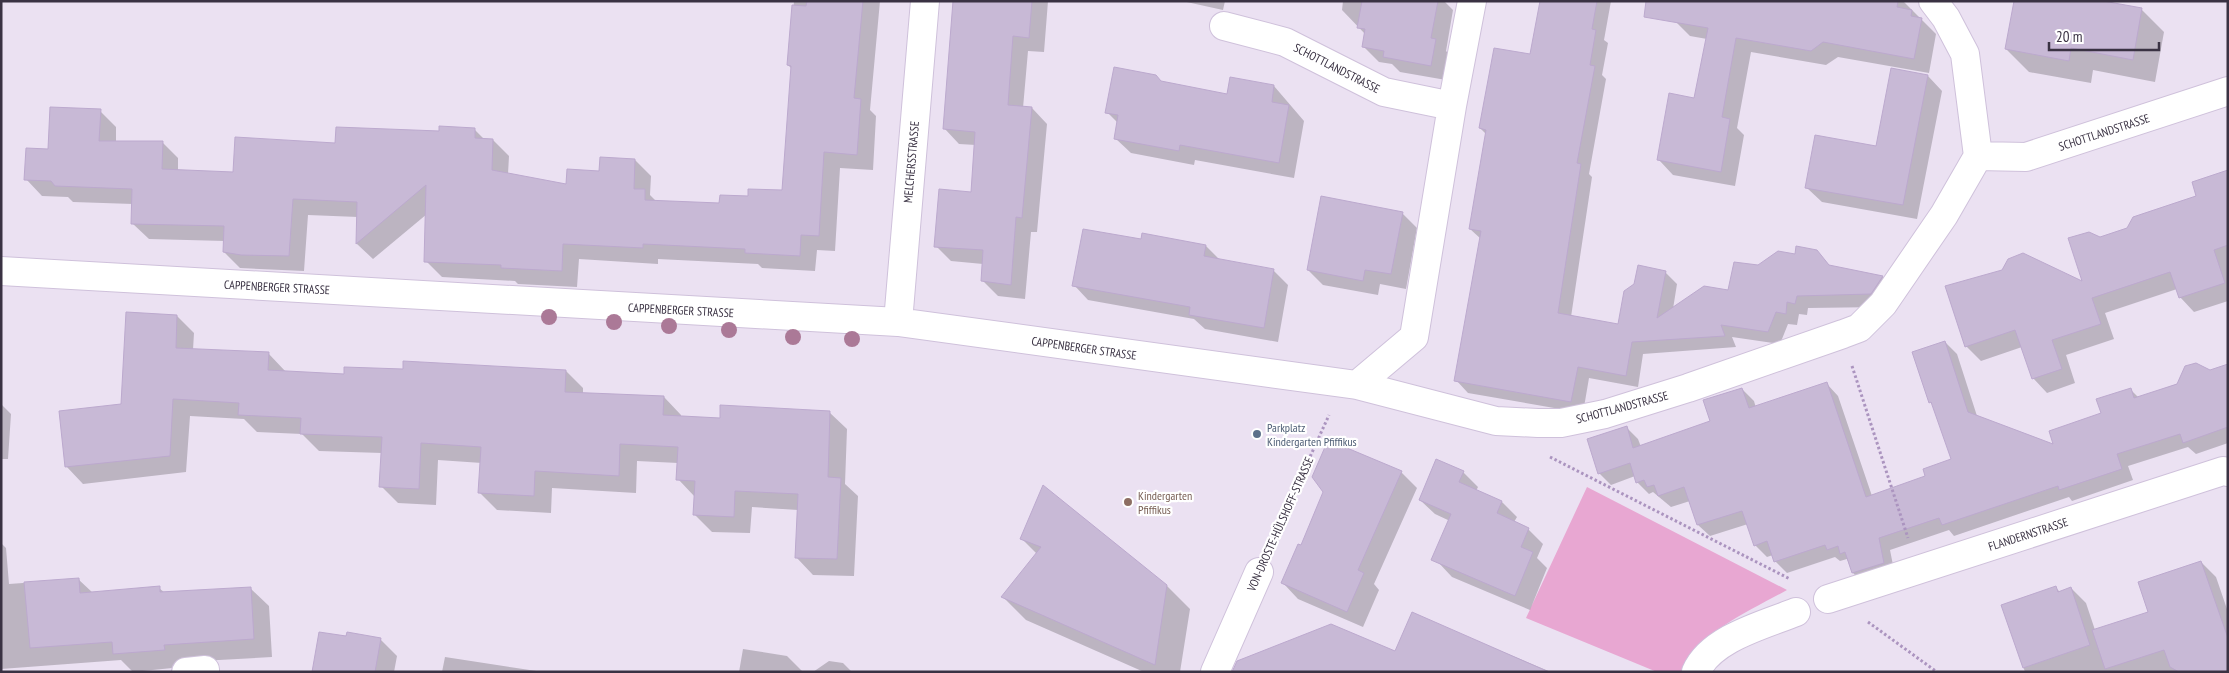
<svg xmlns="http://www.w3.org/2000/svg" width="2229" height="673" viewBox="0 0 2229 673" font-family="'PT Sans Narrow',sans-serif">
<rect width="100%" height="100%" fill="#ebe1f2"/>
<path fill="#e8a7d2" d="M1587,487L1787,590C1748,612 1702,630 1681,672H1657L1526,618Z"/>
<path fill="#0003" d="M794,1H880L870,110L876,116L873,170L840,168L835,251L817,250L815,271L762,268L758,264L658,259V264L579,259L577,287L518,284L515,281L442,277L426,261L427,214L373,259L357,244L358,217L308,215L304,271L240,268L224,252L225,241L149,239L132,223L133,204L73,202L68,197L42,196L26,179L49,150L100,111L116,127V142H162L178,158V171L234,173L336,144L474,129L485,140H493L509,156L508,174L567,185L635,160L651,176L650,195L656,201L720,204L783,192L792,69L788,65Z
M954,1H1048L1044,52L1028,51L1023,108H1032L1047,124L1037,232H1031L1025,299L998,296L982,280L983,264L951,261L936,246L972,193L976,145L959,144L944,128Z
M1182,1H1225L1223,10Z
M1343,1H1444L1453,10L1446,51L1450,55L1446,80L1400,72L1392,64L1379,62L1364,47L1366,35L1342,10Z
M1541,1H1611L1604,40L1608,43L1602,75L1606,79L1589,174L1592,177L1571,317L1619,326L1665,272L1677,284L1673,309L1729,291L1758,267L1816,251L1831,267L1883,277L1895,289L1882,307L1808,308L1807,315L1799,314L1797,325L1788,324L1780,344L1732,337L1736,347L1643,354L1638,387L1589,378L1583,413L1468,393L1456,380L1481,239L1470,229L1487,135L1480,128L1531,56Z
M1678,1H1903L1936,34L1929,73L1838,57L1826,65L1751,52L1737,128L1744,135L1735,186L1673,175L1659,160L1695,100L1707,39L1690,36L1675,21Z
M2141,9L2164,32L2155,82L2093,70L2091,83L2029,72L2006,49Z
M1928,76L1942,91L1917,219L1822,202L1807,188L1877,148Z
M1163,83L1228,95L1274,86L1304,121L1294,178L1195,160L1194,165L1131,153L1115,138L1118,123L1108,113Z
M2228,171V301L2194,312L2180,297L2177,289L2105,313L2114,339L2066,355L2075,383L2047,393L2033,378L2022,347L1981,361L1966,346L2084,283L2100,238L2128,229L2197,197Z
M1402,213L1417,228L1406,289L1380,284L1378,295L1323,285L1308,270Z
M1142,241L1206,246L1220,260L1273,270L1288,285L1278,342L1205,329L1194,319L1088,300L1074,285Z
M177,316L194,333L193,350L268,353L286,372L345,375L404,371H566L583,388V394L664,397L681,415V417L721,419L829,412L847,429L845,484L858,496L854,576L813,575L796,557L798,510L752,507L750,533L712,532L695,515V497L678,479V463L637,461L636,493L552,488L551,513L497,510L480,493L482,463L438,460L436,505L398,503L381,486L382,453L319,451L302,434L257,432L244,419L190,416L186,472L83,484L66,466L122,405Z
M1945,342L1957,354L1977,416L2055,447L2103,414L2131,390L2139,398L2228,365V443L2196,454L2188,447L2128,466L2133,480L2072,501L2069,497L1954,536L1949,530L1890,550L1895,575L1865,585L1853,573L1847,559L1840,561L1835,557L1787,573L1775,561L1773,555L1767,557L1755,545L1748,524L1710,536L1698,525L1690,501L1671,507L1653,492L1649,494L1637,482L1635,476L1611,485L1599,473L1626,427L1638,439L1641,447L1711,422L1742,389L1754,401L1756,408L1827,384L1838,396L1872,496L1927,477L1952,460L1934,406L1930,402Z
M1,404L11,414L8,459H1Z
M1401,472L1417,488L1374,584L1379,590L1363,627L1298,599L1283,583L1301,547Z
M1463,472L1478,487L1476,491L1502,502L1517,517L1514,522L1528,529L1543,544L1537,558L1547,568L1530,610L1452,577L1437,561L1450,521L1435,514L1420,500Z
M1021,538L1167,586L1190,609L1180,672H1144L1026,620L1003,597L1037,554Z
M1,543L6,548L9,584L78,579L93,593L159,588L165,593L250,588L269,606L272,657L182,662V667L133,672L121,660L1,669Z
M2201,562L2216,577L2228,612V672H2025L2003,605L2056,588L2060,592L2071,588L2086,603L2095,630L2149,613Z
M1412,614L1551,672H1259L1395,653Z
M347,638L380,639L397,656L394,672H314Z
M743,649L787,656L803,672H739Z
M445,657L543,672H442Z
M829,661L843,663L852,672H813Z"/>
<path fill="#c8b9d6" stroke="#bca9ce" d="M807,1H863L854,98L861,99L857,155L824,152L819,236L801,235L800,256L745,253V249L643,244V248L563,244L562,271L501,268V265L424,262L426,185L356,244L357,202L293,199L289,256L241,255L223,252L224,226L131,224L132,189L55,186L51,181L24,180L26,148L48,149L50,107L101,109L99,141H163L162,169L233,172L235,137L335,143L336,127L439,131V126L475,128V138L493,139L492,170L566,184L567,169L599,171L600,157L635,159L634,189H645V200L719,203L720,195L748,196V189L782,190L791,66L787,65L792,5L806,6Z
M953,1H1032L1029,38L1013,36L1008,105L1032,107L1022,218L1016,217L1011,285L981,281L983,250L934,247L939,189L971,192L975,132L943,129Z
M1362,1H1438L1431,38L1436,39L1431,66L1383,57L1384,51L1362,47L1365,29L1357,28Z
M1540,1H1597L1592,29L1596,30L1590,65L1595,66L1577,163L1581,164L1558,313L1618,324L1624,291L1634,284L1638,265L1666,271L1657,318L1704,286L1728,290L1734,262L1758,265L1778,251L1795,254L1796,246L1817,250L1829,265L1883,276L1871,294L1797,296L1795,304L1787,302L1786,314L1776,312L1768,332L1721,325L1725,336L1632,342L1626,376L1578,367L1571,402L1454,381L1481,231L1469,229L1486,130L1479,128L1494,48L1530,54Z
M1646,1H1898L1897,7L1912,10L1911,16L1922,18L1914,59L1823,42L1811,51L1736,38L1722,117L1730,119L1721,172L1657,160L1669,93L1694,98L1708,28L1644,17Z
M2014,1H2103L2142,8L2133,60L2071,48L2069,61L2005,49Z
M1114,67L1156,75L1161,81L1227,94L1230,77L1274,85L1272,102L1289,105L1279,163L1180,145L1179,151L1114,139L1118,115L1105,113Z
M1891,68L1928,75L1903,205L1805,188L1815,135L1876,146Z
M2228,170V245L2214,250L2225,283L2179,298L2170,272L2092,298L2101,324L2052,340L2062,369L2032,379L2015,330L1965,347L1945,286L2002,270L2008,259L2023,253L2082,281L2068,238L2089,232L2100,237L2127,228L2133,217L2196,196L2192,182Z
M1321,196L1403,212L1391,274L1365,270L1363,281L1307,270Z
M1083,229L1141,239L1142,233L1206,245L1204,256L1274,269L1264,328L1189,315L1190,307L1072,286Z
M126,312L177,315L176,348L269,352L268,370L344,374V367L403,369V361L566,370L565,392L664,396L663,415L720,418V405L830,411L828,477L841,478L837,559L795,558L798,494L735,491L734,517L693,515L695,481L676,480L678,447L620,444L619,476L535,471L534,496L478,493L481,447L421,443L419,489L379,487L382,437L300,434L301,418L238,415L239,403L173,399L170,456L65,467L59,411L121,404Z
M1945,341L1968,412L2053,444L2049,431L2101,413L2096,399L2131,388L2134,398L2177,384L2185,366L2196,363L2210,370L2228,364V427L2183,443L2180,434L2117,454L2122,469L2059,490L2058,486L1942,525L1939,518L1879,538L1884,563L1852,573L1845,552L1840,554L1838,546L1827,550L1825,545L1774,562L1767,541L1754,546L1742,511L1697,525L1684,487L1658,496L1654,485L1647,487L1644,480L1636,483L1630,463L1598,474L1587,439L1627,426L1633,448L1710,421L1703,400L1742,388L1749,408L1827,382L1866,497L1925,476L1923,469L1951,459L1931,402L1929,403L1912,352Z
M1328,440L1402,471L1358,570L1364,573L1347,612L1281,583L1298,544L1301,545L1323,492L1312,477Z
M1436,459L1464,471L1459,482L1502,501L1497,513L1529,528L1521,547L1533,552L1515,596L1431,560L1451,514L1419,500Z
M1043,485L1167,585L1155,665L1001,597L1041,547L1020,539Z
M2201,561L2228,638V672H2179L2170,667L2164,650L2105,669L2092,630L2148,612L2138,582Z
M79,578L80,593L160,586V592L251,587L254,639L164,645L165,650L113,654L112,642L30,648L24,582Z
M2056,586L2058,592L2071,587L2090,645L2023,668L2001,605Z
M1412,612L1549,672H1232L1237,661L1331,624L1395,651Z
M319,632L346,636L347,632L381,638L375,672H312Z"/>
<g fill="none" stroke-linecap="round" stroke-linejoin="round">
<g stroke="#cfc1db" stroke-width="30">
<path id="minor" d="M1224,26L1285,42L1384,92L1452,106
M1978,156L2026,157L2228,91
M1,271L898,322L1357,385L1496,421L1538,423H1561L1605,414L1688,388L1843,334L1859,328L1883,304L1944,215L1978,156L1965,54L1946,18L1933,1
M898,322L925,1
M1357,385L1414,337L1452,106L1472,1
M1828,599L2223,471L2228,472
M186,672L205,670
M1215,672L1259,572
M1696,672C1711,638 1764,625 1796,612"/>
</g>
<path stroke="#ab94bf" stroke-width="3" stroke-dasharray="2.5 2.5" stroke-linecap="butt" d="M1852,366L1908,538
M1550,457L1790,579
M1271,543L1329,415
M1868,622L1937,672"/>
<use href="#minor" stroke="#fff" stroke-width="28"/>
</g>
<g fill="#ab7997">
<circle cx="549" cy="317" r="8"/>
<circle cx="614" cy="322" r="8"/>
<circle cx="669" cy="326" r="8"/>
<circle cx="729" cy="330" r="8"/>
<circle cx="793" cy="337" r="8"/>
<circle cx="852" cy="339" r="8"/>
</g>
<circle fill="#5c6f8a" stroke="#fff" stroke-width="2" cx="1257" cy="434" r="5"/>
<circle fill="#8d6e63" stroke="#fff" stroke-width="2" cx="1128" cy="502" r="5"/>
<g text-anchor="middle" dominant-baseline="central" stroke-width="4.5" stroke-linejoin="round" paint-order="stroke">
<g font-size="12" fill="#3a3243" stroke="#fff">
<text transform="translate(1337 68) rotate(27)">SCHOTTLANDSTRASSE</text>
<text transform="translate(2104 132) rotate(-18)">SCHOTTLANDSTRASSE</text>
<text transform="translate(911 162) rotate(-85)">MELCHERSSTRASSE</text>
<text transform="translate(277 287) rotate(3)">CAPPENBERGER STRASSE</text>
<text transform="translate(681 310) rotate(3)">CAPPENBERGER STRASSE</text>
<text transform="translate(1084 348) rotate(8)">CAPPENBERGER STRASSE</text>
<text transform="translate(1622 407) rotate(-15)">SCHOTTLANDSTRASSE</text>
<text transform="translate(1280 524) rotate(-66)">VON-DROSTE-HÜLSHOFF-STRASSE</text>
<text transform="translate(2028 534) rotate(-18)">FLANDERNSTRASSE</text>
</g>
<g font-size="12" fill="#4e5e75" stroke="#fff" text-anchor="start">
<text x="1267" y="427">Parkplatz<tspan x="1267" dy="14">Kindergarten Pfiffikus</tspan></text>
</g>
<g font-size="12" fill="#785e54" stroke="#fff" text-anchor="start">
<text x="1138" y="495">Kindergarten<tspan x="1138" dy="14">Pfiffikus</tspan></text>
</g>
</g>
<rect width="2229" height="673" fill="none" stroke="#3a3243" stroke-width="5"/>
<path d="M2049 42v8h110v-8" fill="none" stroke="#3a3243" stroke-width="2.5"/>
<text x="2056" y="42" font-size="15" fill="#3a3243" stroke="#ffffff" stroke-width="4" paint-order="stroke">20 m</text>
</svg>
